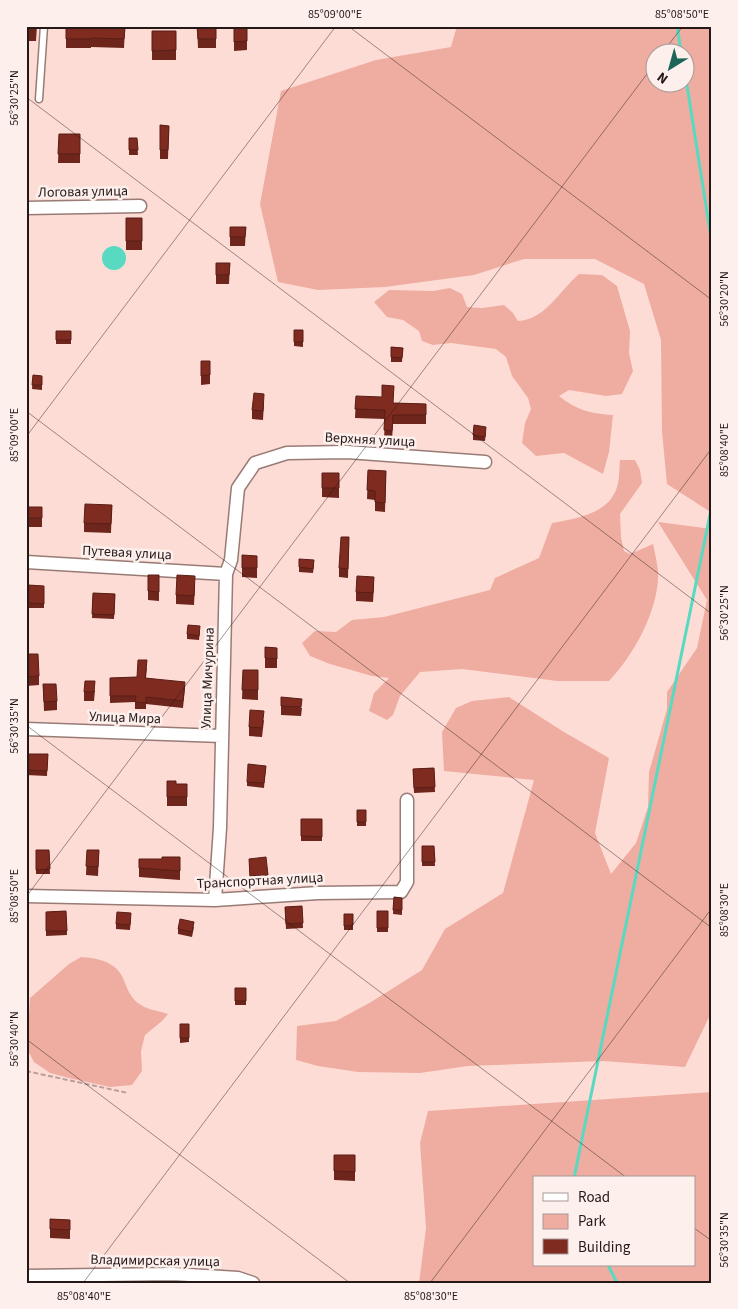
<svg xmlns="http://www.w3.org/2000/svg" width="738" height="1309" viewBox="0 0 738 1309" font-family="'Source Sans 3',sans-serif">
<rect width="100%" height="100%" fill="#fedcd6"/>
<path fill="#efada1" fill-rule="evenodd" d="M457,26H712V513L667,484L662,432L661,340L644,284L595,259H524L474,275L385,287L318,290L278,282L260,204L281,91L376,60L451,47ZM656,52H686V82H656Z
M579,274L602,275L617,286L630,331L629,353L633,371L622,394L606,396L569,390L559,396C576,410 592,414 613,415L609,452L603,474L564,453L536,456L522,443L525,423L531,409L528,398L512,376L506,357L496,349L451,343L433,345L422,341L419,331L403,320L387,317L374,302L389,290L433,291L450,288L462,294L467,307L482,308L504,305L513,313L518,321C545,320 560,290 579,274Z
M620,460H635L640,470L642,483L620,514L621,537L624,551L630,554L653,544C655,553 657,562 658,571C660,608 634,655 609,681H557L462,669L420,672L400,696L393,715L387,720L369,711L374,693L389,678L372,676L330,664L310,656L302,643L315,631L336,632L352,620L384,617L490,590L495,578L539,558L552,523C573,519 603,515 614,494C620,485 619,470 620,460Z
M658,522L712,529V1011L685,1067L603,1061L468,1066L420,1073L358,1072L318,1066L296,1060L297,1026L336,1021L371,1002L422,970L445,929L503,893L534,780L444,771L442,732L456,708L472,701L509,697L564,732L609,758L595,833L611,874L636,843L648,807L649,772L667,709V692L697,648L707,600Z
M81,957C96,958 114,961 122,976C127,987 130,999 141,1005C148,1010 160,1011 168,1014L162,1021L145,1035L141,1051L142,1071L132,1085L110,1087L73,1079L50,1073L34,1062L27,1049L30,998L69,964Z
M712,1092V1283H419L426,1228L420,1143L428,1111ZM534,1178H694V1265H534Z"/>
<path fill="#57d9c2" d="M102 258a12 12 0 1 1 24 0a12 12 0 1 1-24 0Z"/>
<g fill="none" stroke-linecap="round" stroke-linejoin="round">
<path stroke="#57d9c2" stroke-width="3" d="M677,26L681,52
M686,79L712,244
M574,1178L712,505
M608,1265L617,1283"/>
<g stroke="#987b75" stroke-width="9">
<path id="lane" d="M39,99L44,26"/>
</g>
<g stroke="#987b75" stroke-width="15">
<path id="street" d="M26,208L140,206
M26,562L226,574
M26,729L222,736
M26,896L215,900L318,893L401,892L407,882V800
M215,900L220,828L226,574L231,560L238,488L255,463L287,453L347,452L485,462
M26,1276L173,1274L238,1278L253,1283"/>
</g>
<path stroke="#b99f9a" stroke-width="2" stroke-dasharray="5 2.5" stroke-linecap="butt" d="M26,1071L128,1093"/>
<use href="#lane" stroke="#fff" stroke-width="6"/>
<use href="#street" stroke="#fff" stroke-width="12"/>
</g>
<path fill="#6d251c" d="M26,26H37L36,41H26Z
M66,26L125,28L124,48L91,47V48H66Z
M197,26H216V48H198Z
M234,26H247V50L234,51Z
M152,31H176V60H152Z
M160,125L169,126L168,159H160Z
M59,134H80V163H58Z
M129,138H137L138,155H129Z
M126,218H142V250H126Z
M230,227H246L245,246H230Z
M216,263H230L229,284H216Z
M294,330H303V347L294,346Z
M56,331H71V344H56Z
M391,347L403,348L402,362H391Z
M201,361H210V384L201,385Z
M33,375L42,376V390L32,389Z
M356,396L393,403L426,404V424H393L392,440L384,439L385,419L355,418Z
M264,403L263,420L252,419V410Z
M486,432L485,441L473,440V435Z
M368,470L386,471L385,512L375,511V500L367,499Z
M322,473H339V498L322,497Z
M112,505L111,533L84,532V523Z
M26,507H42V527H26Z
M349,537L348,578L339,577V568Z
M242,555L257,556V578L242,577Z
M299,559L314,565L313,573L299,572Z
M148,575H159V601L148,600Z
M28,585L44,586V608H27Z
M195,585L194,605L176,604V595Z
M374,586L373,602L356,601V592Z
M93,593L115,594L114,619L92,618Z
M200,631L199,640L187,639V634Z
M265,647L277,648V668H265Z
M26,654L39,676V685L26,686Z
M147,667L146,678L185,688L183,708L146,704V709H135V702L110,703V678L137,677Z
M243,670H258V700L242,699Z
M43,684L57,701V710L44,711Z
M95,690L94,701H84V692Z
M281,697L302,708L301,716L281,715Z
M264,720L262,737L249,736V727Z
M26,754H48L47,776L26,775Z
M266,766L264,788L247,786V782Z
M434,768L435,792L414,793L413,769Z
M167,781L176,784H187V806H167Z
M357,810H366V826H357Z
M301,819H322V841H301Z
M422,846H434L435,866H422Z
M36,850H49L50,874H36Z
M87,850H99L98,876L86,875Z
M180,857V880L139,877V859H162Z
M249,863L268,875V879L250,880Z
M394,897L402,898V915L393,914Z
M302,906L303,928L286,929L285,907Z
M66,911L67,935L46,936V912Z
M377,911H388V932H377Z
M344,914H353V930H344Z
M131,918L130,930L116,929V924Z
M194,927L192,937L178,934V929Z
M235,988H246V1005H235Z
M180,1024H189V1042L180,1043Z
M334,1155H355V1181L334,1180Z
M50,1219L70,1220V1239L50,1238Z"/>
<path fill="#7f2b20" stroke="#591e16" d="M26,26H36V27H26Z
M66,26H91V27L125,28L124,39L91,38V39H66Z
M197,26H216V39H198Z
M234,26H247V41L234,42Z
M152,31H176V50L152,51Z
M160,125L169,126L168,150H160Z
M59,134H80V154H58Z
M129,138H137L138,150H129Z
M126,218H142V241H126Z
M230,227H246L245,237H230Z
M216,263H230L229,275H216Z
M294,330H303V342H294Z
M56,331H71V340H56Z
M391,347L403,348L402,358L391,357Z
M201,361H210V375L201,376Z
M33,375L42,376V385H32Z
M382,385L394,386L393,403L426,404V415H393L392,431L384,430L385,410L355,409L356,396L382,397Z
M254,393L264,394L263,411L252,410Z
M474,425L486,427L485,437L473,435Z
M368,470L386,471L385,503L375,502V491L367,490Z
M322,473H339V488H322Z
M85,504L112,505L111,524L84,523Z
M26,507H42V518H26Z
M341,537H349L348,569L339,568Z
M242,555L257,556V568H242Z
M299,559L314,560L313,569L299,567Z
M148,575H159V592L148,591Z
M177,575L195,576L194,596L176,595Z
M357,576L374,577L373,593L356,592Z
M28,585L44,586V604L27,603Z
M93,593L115,594L114,615L92,614Z
M188,625L200,626L199,636L187,634Z
M265,647L277,648V659L265,658Z
M26,654H38L39,676L26,677Z
M138,660H147L145,678L185,682L183,701L146,697V703L135,702L136,696H110V678L137,677Z
M243,670H258V690H242Z
M85,681H95L94,692H84Z
M43,684H56L57,701L44,702Z
M281,697L302,699L301,707L281,706Z
M250,710L264,711L262,728L249,727Z
M26,754H48L47,771L26,770Z
M248,764L266,766L264,783L247,782Z
M434,768L435,787L414,788L413,769Z
M167,781H176V784H187V797H167Z
M357,810H366V822H357Z
M301,819H322V837L301,836Z
M422,846H434L435,862H422Z
M36,850H49L50,869L36,870Z
M87,850H99L98,867L86,866Z
M162,857H180V871L139,868V859H162Z
M266,857L268,875L250,876L249,859Z
M394,897L402,898V910H393Z
M302,906L303,923L286,924L285,907Z
M66,911L67,931H46V912Z
M377,911H388V928H377Z
M117,912L131,913L130,925L116,924Z
M344,914H353V925L344,926Z
M180,919L194,922L192,932L178,929Z
M235,988H246V1001H235Z
M180,1024H189V1038H180Z
M334,1155H355V1172L334,1171Z
M50,1219L70,1220V1230L50,1229Z"/>
<path fill="none" stroke="#241917" stroke-width="1" stroke-opacity="0.45" d="M348,26L712,300M663,52L683,26M26,97L712,614M26,411L712,928M26,437L336,26M26,725L627,1178M26,897L656,62M26,1039L350,1283M694,1228L712,1241M83,1283L712,448M430,1283L712,908"/>
<g text-anchor="middle" dominant-baseline="central" stroke-width="5" stroke-linejoin="round" paint-order="stroke">
<g font-size="14" fill="#241917" stroke="#fcefec">
<text transform="translate(83 192) rotate(-1)">Логовая улица</text>
<text transform="translate(370 440) rotate(3)">Верхняя улица</text>
<text transform="translate(127 553) rotate(3)">Путевая улица</text>
<text transform="translate(208 678) rotate(-88)">Улица Мичурина</text>
<text transform="translate(125 718) rotate(2)">Улица Мира</text>
<text transform="translate(260 881) rotate(-3)">Транспортная улица</text>
<text transform="translate(155 1261) rotate(1)">Владимирская улица</text>
</g>
</g>
<rect width="738" height="1309" fill="none" stroke="#fcefec" stroke-width="55"/>
<rect x="533" y="1176" width="162" height="90" fill="#fcefec" stroke="#a69997"/>
<rect x="543" y="1193" width="25" height="8" fill="#ffffff" stroke="#a69997"/>
<text x="578" y="1202" font-size="15" fill="#241917">Road</text>
<rect x="543" y="1214" width="25" height="15" fill="#efada1" stroke="#a69997"/>
<text x="578" y="1226" font-size="15" fill="#241917">Park</text>
<rect x="543" y="1239" width="25" height="15" fill="#7f2b20" stroke="#a69997"/>
<text x="578" y="1252" font-size="15" fill="#241917">Building</text>
<g transform="translate(670 68) rotate(217)"><circle r="24" fill="#fcefec" stroke="#a69997"/>
<path d="M0-4L9 19L0 12L-9 19Z" fill="#1d6459"/>
<text y="-8" font-size="14" font-weight="bold" text-anchor="middle" fill="#241917">N</text>
</g>
<rect x="28" y="28" width="682" height="1254" fill="none" stroke="#241917" stroke-width="2"/>
<g font-size="12" text-anchor="middle" fill="#241917">
<text x="335" y="18">85°09'00"E</text>
<text x="682" y="18">85°08'50"E</text>
<text transform="translate(14 98) rotate(-90)" y="4">56°30'25"N</text>
<text transform="translate(724 299) rotate(-90)" y="4">56°30'20"N</text>
<text transform="translate(14 435) rotate(-90)" y="4">85°09'00"E</text>
<text transform="translate(724 450) rotate(-90)" y="4">85°08'40"E</text>
<text transform="translate(724 613) rotate(-90)" y="4">56°30'25"N</text>
<text transform="translate(14 726) rotate(-90)" y="4">56°30'35"N</text>
<text transform="translate(14 896) rotate(-90)" y="4">85°08'50"E</text>
<text transform="translate(724 910) rotate(-90)" y="4">85°08'30"E</text>
<text transform="translate(14 1039) rotate(-90)" y="4">56°30'40"N</text>
<text transform="translate(724 1240) rotate(-90)" y="4">56°30'35"N</text>
<text x="84" y="1300">85°08'40"E</text>
<text x="431" y="1300">85°08'30"E</text>
</g>
</svg>
